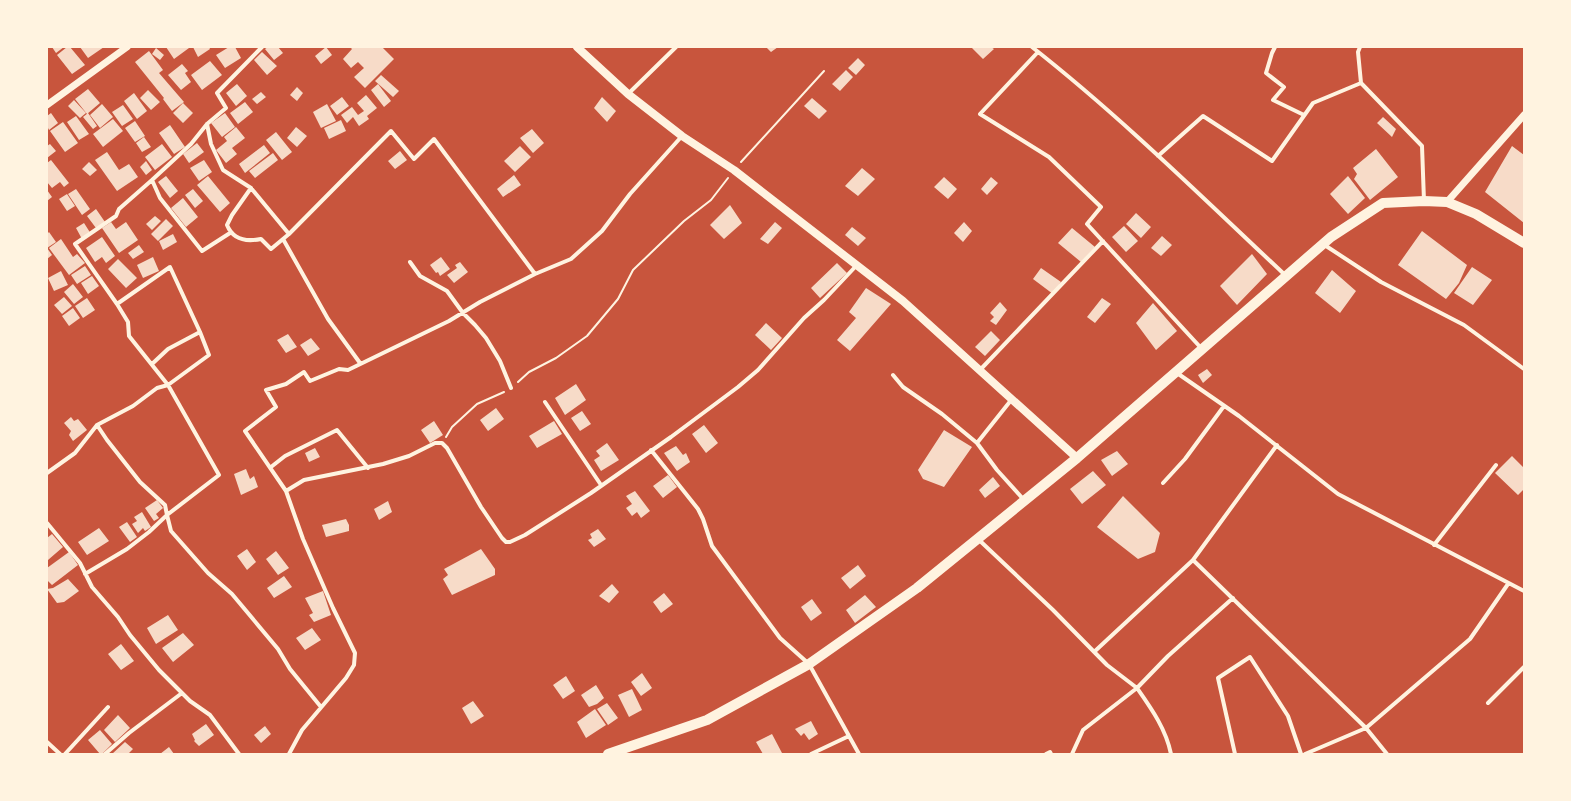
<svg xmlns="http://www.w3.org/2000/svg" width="1571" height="801" viewBox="0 0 1571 801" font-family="'Nunito Sans',sans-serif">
<rect width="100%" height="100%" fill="#c8553d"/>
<path fill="#f7dbc8" d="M52,47H64L56,53Z
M67,47H70L85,65L72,74L57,55Z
M80,47H104L88,58Z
M166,47H189V48L174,59Z
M193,47H209L210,49L198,57Z
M229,47H235L241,58L225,68L216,55Z
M268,47H278L283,53L274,60L265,49Z
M326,47L332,55L321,64L315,56Z
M350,47H382L394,59L365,88L354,77L364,68L358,62L351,68L343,59L352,49Z
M766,47H778L771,52Z
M973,47H991L994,49L983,59L972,48Z
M156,48L164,55L160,60L152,54Z
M149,51L163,70L159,73L184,102L172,111L163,99L164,98L135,62Z
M262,52L277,66L267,75L254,60Z
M858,58L865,65L856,75L848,68Z
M210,61L222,75L202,90L191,75Z
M182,64L188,71L185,73L191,82L181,90L168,75Z
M846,70L853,77L840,91L832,84Z
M381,75L399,91L393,97L375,81Z
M237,84L247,96L236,106L226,93Z
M378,84L391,101L384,107L371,90Z
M297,87L303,93L297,101L290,95Z
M88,89L100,103L87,114L75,99Z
M148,90L160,102L151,110L140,98Z
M261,92L266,97L257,104L252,99Z
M134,93L147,111L137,119L124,101Z
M366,95L377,108L367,116L369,119L359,126L353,117L347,123L341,115L352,107L358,115L364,111L357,103Z
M342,97L349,106L337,115L330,106Z
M602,97L616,111L607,122L594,108Z
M812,98L827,111L819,119L804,106Z
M74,100L86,113L80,118L68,106Z
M245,102L253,112L238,124L230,113Z
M183,103L193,113L183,123L173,113Z
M102,104L113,117L100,128L90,115Z
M327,104L336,121L321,128L313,112Z
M123,105L133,119L122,126L112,112Z
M51,113L58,123L49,130L47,126V116Z
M88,113L97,126L93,129L83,117Z
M225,113L235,127L222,137L211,123Z
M76,116L89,134L79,140L67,122Z
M1383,117L1396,129L1392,137L1377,123Z
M113,119L123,131L103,147L93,134Z
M341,120L346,131L329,139L324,128Z
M135,121L145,136L135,142L125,128Z
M63,122L78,143L65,152L50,131Z
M170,125L185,147L174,154L159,133Z
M236,127L245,138L232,148L237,154L226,163L216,150L227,141L224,137Z
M296,127L307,136L297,147L287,138Z
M532,129L544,143L533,153L520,138Z
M276,132L292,152L282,160L266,140Z
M144,137L151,147L142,152L136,143Z
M197,143L204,152L189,163L183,154Z
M50,144L56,151L47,158V146Z
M162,144L172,157L155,170L145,157Z
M264,145L270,153L245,173L239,164Z
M520,146L531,157L515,172L504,161Z
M1512,146L1524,155V223L1485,192Z
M1376,149L1398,177L1370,200L1354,179L1357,174L1353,168Z
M400,151L407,160L395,169L388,161Z
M107,152L119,170L129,164L138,177L117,191L95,160Z
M273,153L278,160L255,178L249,171Z
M51,160L69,183L64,187L60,182L52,188L47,182V163Z
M204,160L212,172L199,181L190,168Z
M146,161L152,170L146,175L140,167Z
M89,162L97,170L90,176L82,169Z
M862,168L875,179L858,196L845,186Z
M514,175L521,185L503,197L497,189Z
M166,176L178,191L170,198L158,182Z
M208,176L230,203L220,212L197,185Z
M1348,176L1365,198L1348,214L1330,194Z
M944,177L957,189L948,199L934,187Z
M991,177L998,183L987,195L981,189Z
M76,189L90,209L82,215L68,194Z
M193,189L203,201L195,208L185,195Z
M47,190L52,197L47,201Z
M67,194L75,206L67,211L59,199Z
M183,198L198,217L186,227L171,208Z
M730,205L742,223L724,239L710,225Z
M96,209L105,222L96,228L87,216Z
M1136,213L1151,227L1141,238L1126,224Z
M155,216L161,221L152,230L146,224Z
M166,219L173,226L158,241L151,234Z
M111,222L116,229L126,222L138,240L119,253L102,228Z
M775,222L782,228L768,244L760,239Z
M964,222L972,231L963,242L954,233Z
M84,223L91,234L82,239L76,228Z
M1124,226L1138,241L1126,252L1112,237Z
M852,227L866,238L858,246L845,235Z
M1072,228L1095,247L1081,262L1058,243Z
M1422,231L1467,265L1459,283L1446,299L1398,265Z
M49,232L56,242L47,248V234Z
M173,234L177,242L163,250L159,241Z
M1162,236L1172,245L1161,256L1151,248Z
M102,237L115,256L106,263L102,257L95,262L86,248Z
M61,239L73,257L77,254L85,263L69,275L49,248Z
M139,245L144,252L133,259L128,253Z
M47,248L52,255L47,259Z
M1252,254L1267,274L1237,305L1220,286Z
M153,257L159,271L143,278L137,265Z
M441,257L450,269L440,276L438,272L436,273L430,265Z
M118,259L137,278L126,288L108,269Z
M460,262L468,272L454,283L447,275L457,268L455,265Z
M837,263L847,273L820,298L811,288Z
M85,266L91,275L77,284L71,275Z
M1472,267L1492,280L1473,305L1454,293Z
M1041,268L1061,282L1053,294L1033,279Z
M1332,270L1356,291L1340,313L1315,293Z
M61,271L68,285L54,291L48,278Z
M92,276L99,286L88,294L81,283Z
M73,284L83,297L74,304L64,292Z
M866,288L891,304L850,351L837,340L856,318L849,312Z
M64,297L72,306L62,314L54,305Z
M87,298L95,310L83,318L75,306Z
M1102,298L1111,304L1095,323L1087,317Z
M1000,302L1007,310L996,325L990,321L994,317L990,313Z
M1153,303L1177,331L1156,350L1136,323Z
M73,308L80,318L69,326L62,316Z
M766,323L782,338L771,350L755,335Z
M991,331L1000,340L985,356L975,347Z
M288,334L297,347L286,353L277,340Z
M311,338L320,349L308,356L300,345Z
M1207,369L1212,375L1203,383L1198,375Z
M576,384L586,400L565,415L555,398Z
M496,408L504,419L488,431L480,420Z
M582,411L591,424L580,431L571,418Z
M71,417L74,421L78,419L87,430L73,441L69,435L71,431L64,423Z
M434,421L443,435L430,443L421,430Z
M554,421L562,434L537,448L529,436Z
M704,425L718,443L706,453L692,434Z
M944,430L972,447L944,487L923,479L918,470Z
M607,443L619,460L601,471L594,460L600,456L596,451Z
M676,446L683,455L686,453L690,462L677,471L664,453Z
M315,448L320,457L309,462L305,453Z
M1117,451L1128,464L1112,476L1101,460Z
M1512,456L1524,468V489L1518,495L1495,473Z
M246,469L250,479L254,476L258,487L241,495L234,474Z
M1093,471L1106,485L1082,504L1070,489Z
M668,475L677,487L663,498L653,486Z
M993,477L1000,486L985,498L979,490Z
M635,491L650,511L641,518L637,512L632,516L626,508L632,504L626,496Z
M1123,496L1160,533L1155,552L1138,559L1097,527Z
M157,500L163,508L156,514L159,518L154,521L145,508Z
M388,501L392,512L379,520L374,509Z
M142,512L151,527L145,531L143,528L138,533L132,524L137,521L134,517Z
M346,519L349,525V531L326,537L322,525Z
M127,522L137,537L130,542L119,527Z
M99,528L109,541L87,555L78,542Z
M598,529L606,539L594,547L588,540L592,538L590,534Z
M52,534L63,547L48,560L47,538Z
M247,549L256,562L247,570L237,556Z
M481,549L495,569V575L452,595L443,579L448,575L444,569Z
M276,551L289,568L278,575L266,559Z
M69,552L78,565L52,585L47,580V568Z
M858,565L866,576L850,589L841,578Z
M284,576L292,587L274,598L267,588Z
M68,579L79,591L64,602L57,603L47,589L53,588Z
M612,584L619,592L609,603L599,596Z
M323,591L331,615L314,622L309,615L313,613L305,598Z
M664,593L673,604L661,613L653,602Z
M865,595L876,607L855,623L846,610Z
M812,599L822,613L811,621L801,607Z
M168,615L178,630L156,644L147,628Z
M312,628L321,640L305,650L296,638Z
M183,633L194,645L173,662L162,648Z
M121,644L134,661L121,670L108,654Z
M642,673L652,688L641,696L631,682Z
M566,676L575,691L563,699L553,685Z
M596,685L604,698L597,704L589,707L581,695Z
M632,689L642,710L629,717L618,695Z
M473,701L484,716L471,724L462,708Z
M607,703L618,718L608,725L597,709Z
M595,709L606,725L586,738L577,722Z
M118,715L130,728L115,742L104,730Z
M811,721L818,734L809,740L804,733L801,736L795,729Z
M206,724L214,735L199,746L194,741L195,740L192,734Z
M265,726L271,734L261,743L254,735Z
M100,730L112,744L102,754H100L88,740Z
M772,734L782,753L763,754L756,742Z
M125,742L133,749L129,753L130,754H112Z
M169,747L174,754H160Z"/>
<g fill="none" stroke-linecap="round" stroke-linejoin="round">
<path stroke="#fff3e0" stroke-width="2" d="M741,162L824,71
M518,382L529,372L556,358L587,336L618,299L633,270L684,221L711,200L728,178
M446,437L452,427L477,404L504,392"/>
<path stroke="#fff3e0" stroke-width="4" d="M262,47L217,93L226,108L207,124L191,144L152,180L119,209L116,216L75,244L117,304L128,322L129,336L168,385L219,475L167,515L171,531L208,573L232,594L278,649L290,669L321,707
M1032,47C1121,117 1202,197 1285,275
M1275,47L1272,53L1266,73L1284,87L1273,100L1304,115
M1360,47L1358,52L1361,83L1422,146L1424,201
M1038,52L980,114L1049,157L1101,207L1087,224L1202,349
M628,94L676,47
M207,124L211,144L223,170L251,188L289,234L283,239L328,319L360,363
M1158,156L1203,116L1272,161L1313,103L1361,83
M152,180L160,198L202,251L230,233
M251,188L232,215L227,225C233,240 246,242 261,239L271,249L283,239
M289,234L391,131L414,159L434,139L535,274
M1323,244L1381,282L1464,325L1524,369
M410,262L420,276L447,291L463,313L475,325L486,338L500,361L511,388
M152,364L168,349L200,332
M980,370L1103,241
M1177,373L1239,416L1338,494L1524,591
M893,375L903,387L942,414L977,443L997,470L1024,500
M545,402L601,485
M977,443L1012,399
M1277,445L1193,560L1366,728L1305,754
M651,450L698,509L703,519L712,546L780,638L809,664L859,754
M271,467L285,456L337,430L368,468
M47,473L75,453L97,425
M1163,483L1185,459L1224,406
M286,491L245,431L276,407L266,390L286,384L304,372L310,381L339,369L348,370L449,321L480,302L535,274L571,259L602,231L630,194L682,136
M47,523L80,563L92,587L118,617L130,635L159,670L190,701L210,715L239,754
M978,539L1053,610L1107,665L1137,688L1083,730L1072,754
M1434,545L1496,465
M85,574L127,549L149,532L167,515L165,505L140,482L107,440L97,425L133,406L157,388L168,385L209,355L200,332L170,267L117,304
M1094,652L1193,560
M1488,703L1524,667
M47,742L60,754
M65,754L108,707
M105,754L129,733L182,693
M289,754L302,730L346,678L354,665L355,653L333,608L303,539L286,491L304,480L383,464L409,456L435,443H442L447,448L481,507L502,538L506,542H510L525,535L591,493L671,437L738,387L758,370L804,318L824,300L856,266
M811,754L849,736
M1046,754L1050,752L1051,754
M1171,754C1166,729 1151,708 1137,688L1168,656L1233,598
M1235,754L1218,678L1250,657L1288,716L1301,754
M1387,754L1366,728L1470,639L1508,584"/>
<path stroke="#fff3e0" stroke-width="7" d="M47,105L127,47
M1447,202L1524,115"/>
<path stroke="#fff3e0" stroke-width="8" d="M577,47L628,94L682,136L734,170L903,301L1077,458"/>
<path stroke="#fff3e0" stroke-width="10" d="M608,754L707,720L809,664L917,588L1077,458L1331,237L1383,203L1424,201L1447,202L1476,214L1524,243"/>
</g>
<rect width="1571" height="801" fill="none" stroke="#fff3e0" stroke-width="96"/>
</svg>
